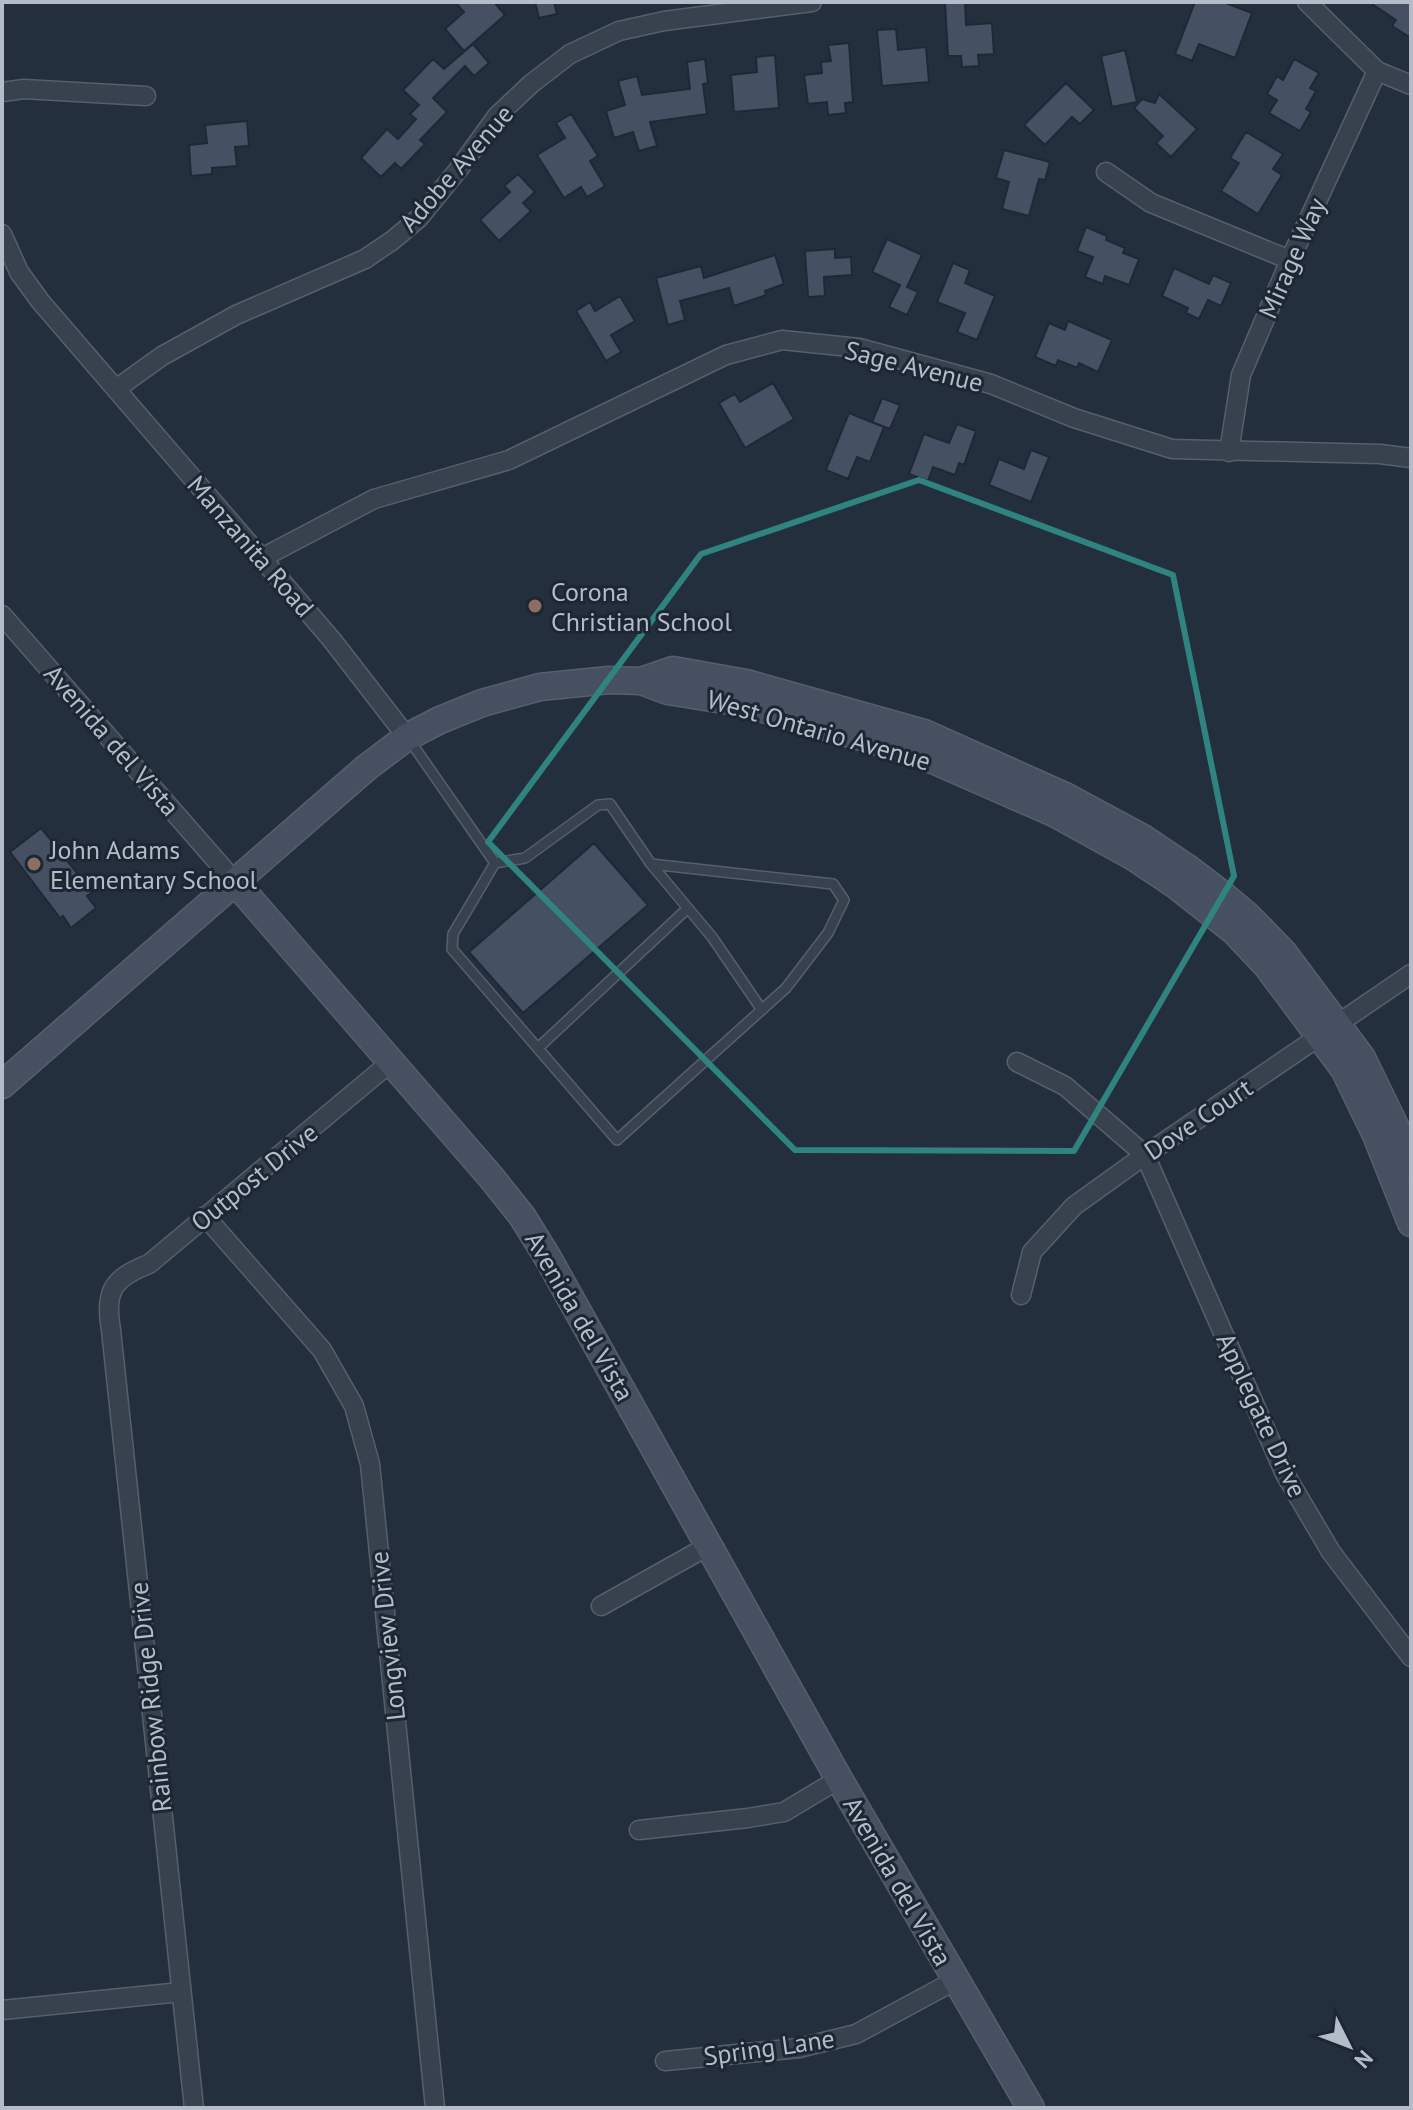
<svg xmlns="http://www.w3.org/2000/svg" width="1413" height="2110" viewBox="0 0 1413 2110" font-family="'PT Sans',sans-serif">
<rect width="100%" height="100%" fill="#242f3e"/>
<path fill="#455162" stroke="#1f2835" stroke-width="2" d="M455,2H494L505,15L464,51L445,29L464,12Z
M535,2H554L557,14L539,18Z
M945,2H965L966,25L992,23L994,54L978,55L979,66L962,67L961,56H948Z
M1195,2H1223L1252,13L1235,58L1199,44L1192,61L1175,54Z
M1369,2H1411V38L1392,26L1396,20Z
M896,29L898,50L926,47L929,82L882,86L877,30Z
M849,43L853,102L845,103L846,113L828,115L827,102L808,104L804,75L822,73L821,62L831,61L828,45Z
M473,44L489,63L474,76L465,66L433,98L447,112L420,140L425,144L401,169L395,163L381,177L361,158L387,129L398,139L416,119L410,114L419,105L403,90L433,59L444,69Z
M1125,50L1137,102L1112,107L1101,56Z
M775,55L779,108L734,112L731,75L757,72L756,57Z
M705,59L708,83L703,84L707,114L650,122L657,146L639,151L633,132L614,138L606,111L625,105L618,81L637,76L642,95L690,89L687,62Z
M1294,59L1319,73L1310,88L1316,91L1306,109L1311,112L1300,131L1269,113L1277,100L1267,94L1277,76L1283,80Z
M1066,83L1094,110L1080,124L1072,117L1045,145L1024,125Z
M1159,94L1197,129L1171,157L1156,143L1163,136L1134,108L1142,99L1155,103Z
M571,114L598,156L590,161L605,186L587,197L581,187L564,198L537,155L565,138L556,123Z
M247,121L249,146L235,147L237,166L212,168V174L191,176L189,145L207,143L205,125Z
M1246,132L1283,154L1273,169L1282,175L1258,214L1221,191L1239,163L1230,158Z
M1004,150L1050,162L1045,180L1039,179L1029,216L1002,209L1009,182L996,178Z
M518,174L535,192L523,203L531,211L499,241L480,220L510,192L504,186Z
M1086,227L1107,236L1106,240L1125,248L1123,253L1139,259L1129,285L1105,276L1103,284L1085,277L1093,257L1077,251Z
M887,239L922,255L907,287L918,292L907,315L889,307L900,285L872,272Z
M835,249V258L851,257L852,275L824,277L825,296L808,297L805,251Z
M775,255L784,284L765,291L766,295L734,306L729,288L680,301L685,320L668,325L656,278L701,266L704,278Z
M953,263L970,270L965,283L995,296L977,340L957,332L965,313L937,302Z
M1174,268L1209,284L1213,275L1231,283L1221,306L1208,300L1199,319L1186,313L1188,308L1162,296Z
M620,296L635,321L611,335L621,352L606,361L576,311L590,302L595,311Z
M1068,321L1112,340L1098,372L1079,363L1077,368L1058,360L1056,366L1035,357L1049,323L1065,330Z
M773,383L794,419L745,448L719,403L735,394L740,402Z
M882,398L900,405L890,429L872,422Z
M849,413L884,427L870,462L857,457L848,479L826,470Z
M957,424L976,431L964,465L959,463L955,475L933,467L928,481L909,474L924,434L949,443Z
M1031,450L1049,457L1031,502L989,485L999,459L1024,469Z
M41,828L92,892L87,896L96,908L71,928L63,916L60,918L10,852Z
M594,843L648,905L523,1013L469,952Z"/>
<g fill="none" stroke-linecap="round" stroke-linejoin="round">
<g stroke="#565f6c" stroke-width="12">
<path id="lane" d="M408,738L495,863
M610,804L651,864L833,884L844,900L828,933L786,988L617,1140L452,949L453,934L495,863L525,858L598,805Z
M651,864L712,937L762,1010
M538,1048L688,908"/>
</g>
<g stroke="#565f6c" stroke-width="21">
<path id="street" d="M1307,2L1377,71L1411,85
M2,92L24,89L146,96
M1106,172L1151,203L1290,260
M2,234L19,272L40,301L332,640L407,737
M116,389L162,356L236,315L365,259L393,240L419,218L458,170L497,116L531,84L570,54L619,31L664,21L812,2
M1229,452L1241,375L1290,260L1377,71
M260,559L374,499L509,460L726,355L782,340L859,348L991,384L1074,418L1172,449L1380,454L1411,458
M2,615L235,882
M1017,1062L1065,1086L1145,1155L1285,1474L1331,1552L1411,1657
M205,1216L322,1350L354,1406L370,1464L435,2108
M1021,1295L1032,1252L1074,1206L1145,1155L1411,974
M601,1606L708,1546
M639,1830L748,1818L784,1812L839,1779
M2,2010L181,1992
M665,2061L799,2048L856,2034L956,1980
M194,2108L111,1330C104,1291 113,1278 149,1264L391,1062"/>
</g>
<g stroke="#565f6c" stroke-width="29">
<path id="secondary" d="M641,681L673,670L746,683L924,733L1065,796L1143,838L1189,869L1223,895L1248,916L1283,952L1362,1058L1395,1126L1411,1167
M235,882L490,1176L522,1216L548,1258L839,1779L1031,2108
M2,1085L366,768L407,737L440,720L482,703L540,687L609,680L641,681L668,691L742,703L917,753L999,789L1056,814L1132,856L1177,886L1234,931L1267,966L1344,1069L1376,1135L1411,1223"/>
</g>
<use href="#lane" stroke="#38414e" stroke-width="9"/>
<use href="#street" stroke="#38414e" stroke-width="18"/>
<use href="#secondary" stroke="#465061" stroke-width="26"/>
</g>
<path fill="none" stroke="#308480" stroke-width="6" stroke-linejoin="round" d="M919,480L1173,575L1234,876L1074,1151L795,1150L488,842L701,554Z"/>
<g fill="#8d6e63" stroke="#1d2633" stroke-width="3">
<circle cx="535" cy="606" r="8"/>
<circle cx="34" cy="864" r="8"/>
</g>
<g text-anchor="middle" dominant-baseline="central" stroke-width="6" stroke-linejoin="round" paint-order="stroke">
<g font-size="26" fill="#b4bcc9" stroke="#1d2633">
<text transform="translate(456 168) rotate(-49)">Adobe Avenue</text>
<text transform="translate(1292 258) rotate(-66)">Mirage Way</text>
<text transform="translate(914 366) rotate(14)">Sage Avenue</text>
<text transform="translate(251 546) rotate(49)">Manzanita Road</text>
<text transform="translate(819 730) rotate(16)">West Ontario Avenue</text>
<text transform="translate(112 740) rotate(49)">Avenida del Vista</text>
<text transform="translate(1198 1119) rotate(-34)">Dove Court</text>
<text transform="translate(254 1177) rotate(-39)">Outpost Drive</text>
<text transform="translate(580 1316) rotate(60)">Avenida del Vista</text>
<text transform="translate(1262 1415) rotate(65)">Applegate Drive</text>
<text transform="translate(387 1636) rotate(-96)">Longview Drive</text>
<text transform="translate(150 1697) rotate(-96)">Rainbow Ridge Drive</text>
<text transform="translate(898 1881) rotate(60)">Avenida del Vista</text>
<text transform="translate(769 2047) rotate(-8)">Spring Lane</text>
</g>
<g font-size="26" fill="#b4bcc9" stroke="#1d2633" text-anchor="start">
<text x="551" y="591">Corona<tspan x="551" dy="30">Christian School</tspan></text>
<text x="50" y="849">John Adams<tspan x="50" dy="30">Elementary School</tspan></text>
</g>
</g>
<rect width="1413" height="2110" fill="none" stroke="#b4bcc9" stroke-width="8"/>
<g transform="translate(1349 2046) rotate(132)" stroke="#1d2633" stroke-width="6" paint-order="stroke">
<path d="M0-6L14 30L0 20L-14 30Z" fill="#b4bcc9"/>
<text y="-12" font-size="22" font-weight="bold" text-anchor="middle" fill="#b4bcc9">N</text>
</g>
</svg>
